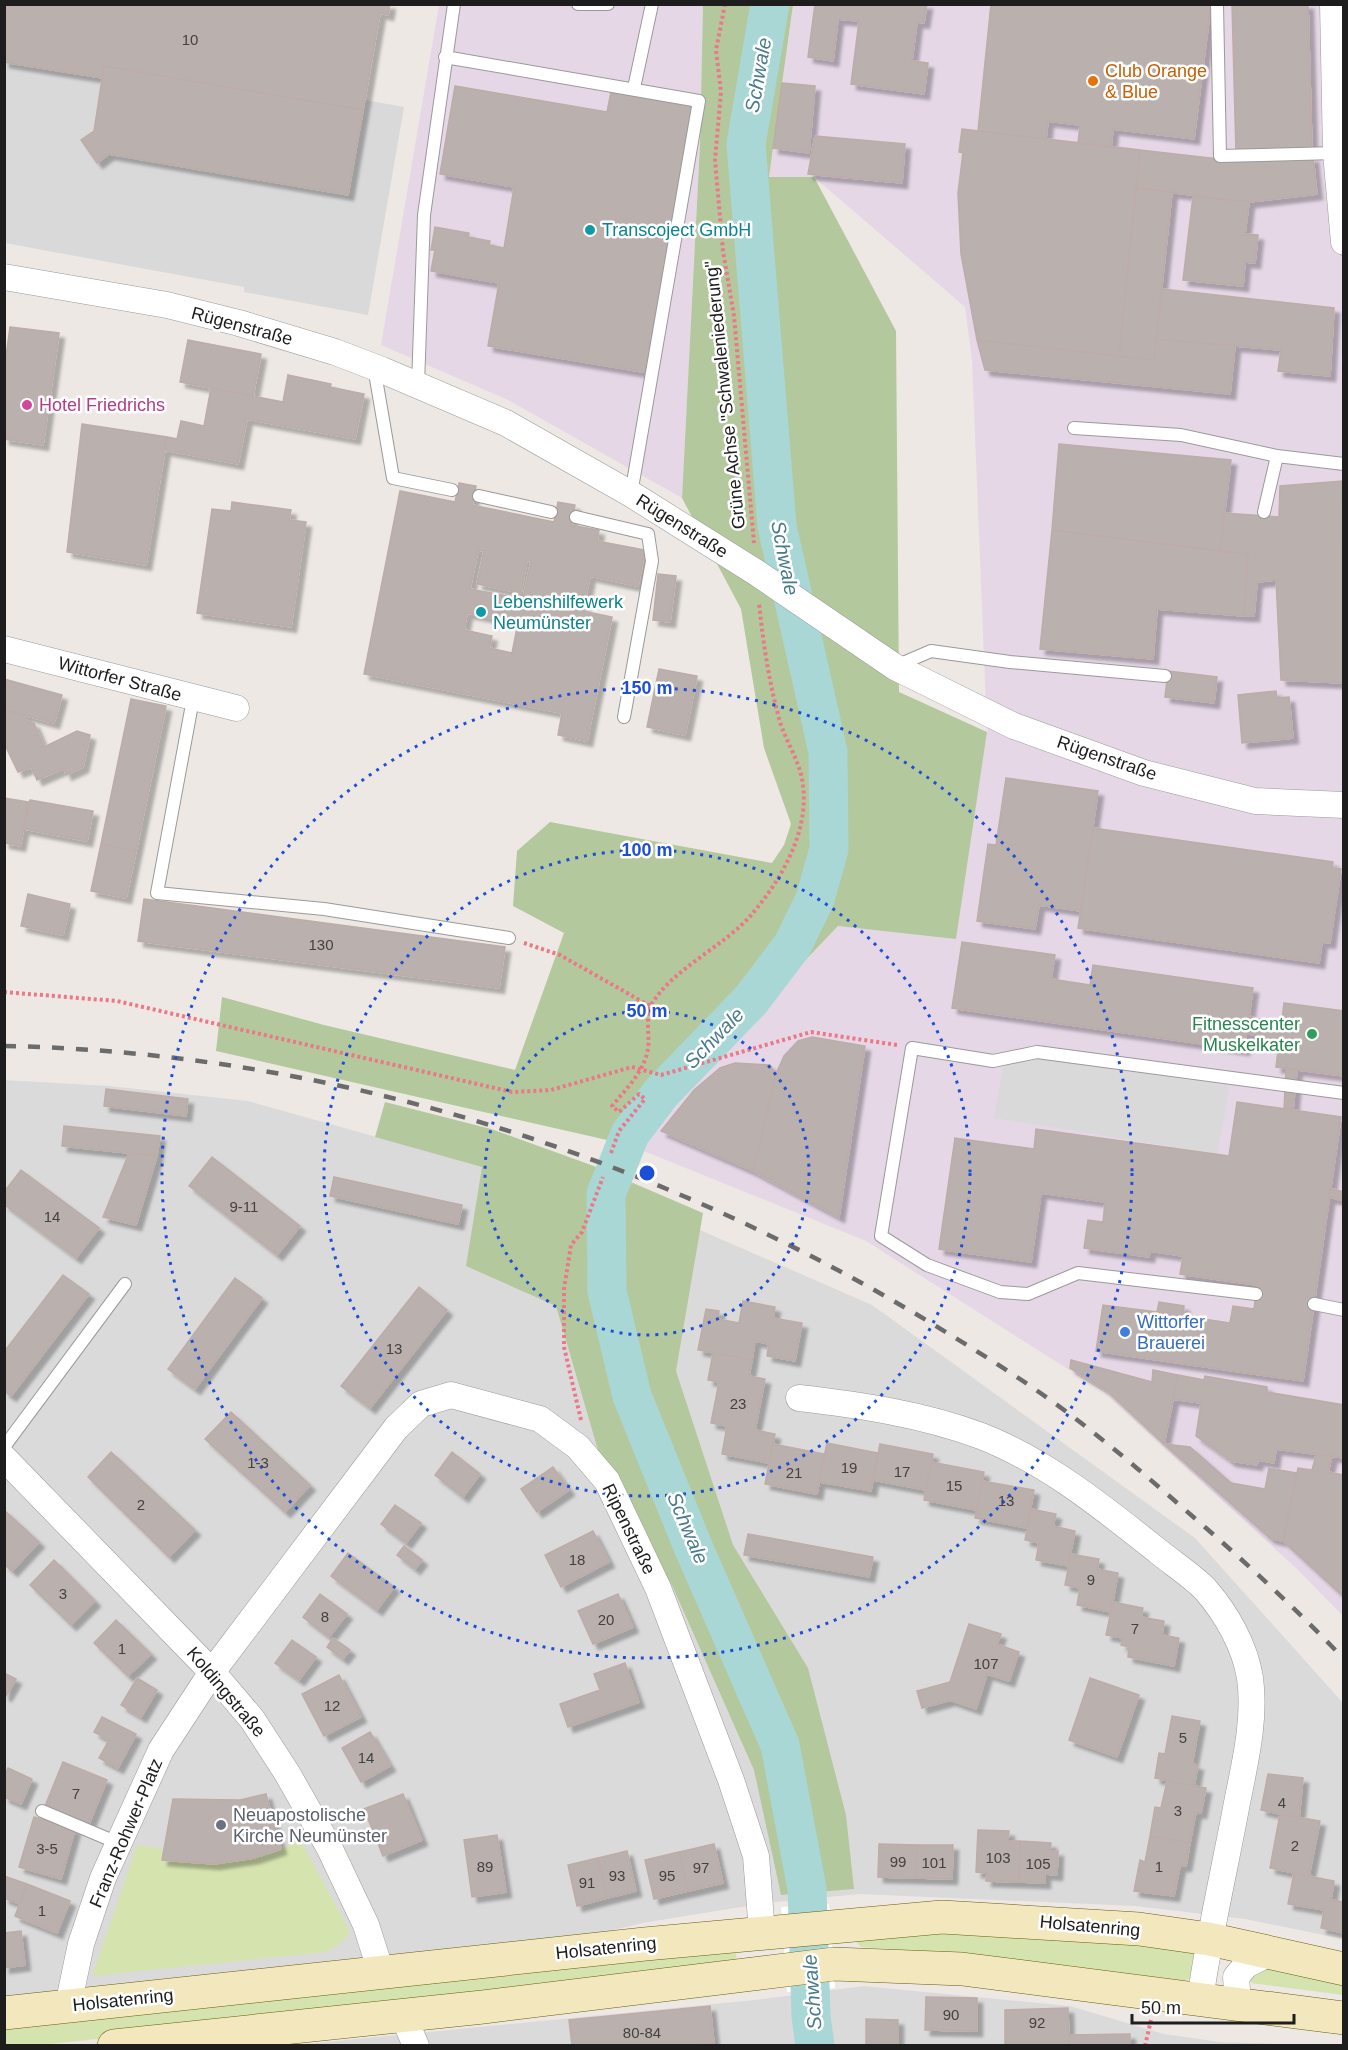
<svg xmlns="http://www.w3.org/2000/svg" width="1348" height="2050" viewBox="0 0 1348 2050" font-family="Arial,sans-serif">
<defs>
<filter id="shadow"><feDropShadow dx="5.5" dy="5.5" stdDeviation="1.5" flood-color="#0004"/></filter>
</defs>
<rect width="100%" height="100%" fill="#ede8e4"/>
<path fill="#dbdada" d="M4,1080L109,1086L248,1101L684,1223L872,1305L1195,1538L1343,1703V1939L1245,1919L1135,1906L860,1894L766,1903L643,1923L481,1961L5,2011Z
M864,1986L1070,2006L1164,2034L1220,2042L1343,2046H286L755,2000Z"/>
<path fill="#e5d7e6" d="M439,5H703L700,144L682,498L508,400L381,345Z
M793,5H1333L1344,242L1343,1616L1297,1569L1104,1392L866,1241L629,1145L838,926L955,938L987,732L972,360L965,307L814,177L769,178Z"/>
<path fill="#d5e3af" d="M301,1841L350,1932L341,1943L326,1952L92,1976L137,1845L164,1849L162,1860L214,1864L254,1858Z
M1041,1931L1196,1952L1191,1978L1182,1981L948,1953L861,1947L856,1942L858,1935Z
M728,1947L736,1952L737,1963L415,2006L40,2045H5L4,2025Z
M1271,1966L1343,1981V1995L1251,1983L1250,1979L1258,1971Z"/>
<path fill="#b4c89d" d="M703,5H793L769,177H814L896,331L899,692L987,732L956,939L838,926L629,1145L216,1051L222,997L324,1025L515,1070L564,933L513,906L517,851L550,822L772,863L784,845L791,824L764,748L741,609L682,498L700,144Z
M385,1102L491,1129L591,1165L703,1213L676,1371L733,1545L808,1668L846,1815L854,1889L781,1895L754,1770L671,1583L607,1481L556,1306L466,1266L482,1167L375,1137Z"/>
<path fill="#d9d9d9" d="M4,62L102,78L94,131L81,141L97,163L109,154L348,195L365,100L404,107L368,315L244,292V287L5,243Z
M1032,1057L1230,1086L1217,1154L994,1118L1003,1067Z"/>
<path fill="#fff" d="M829,1904L835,1988L787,1992L781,1907Z"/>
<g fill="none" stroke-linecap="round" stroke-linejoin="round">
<path stroke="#a9d7d6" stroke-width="39" d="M770,4L746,144L777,526L828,752L829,849L815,899L792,946L751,1000L661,1093L630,1134L606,1194L607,1291L632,1396L694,1549L780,1745L807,1889L811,2016L815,2046"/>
</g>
<path fill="#bab0ad" stroke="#bdaca8" stroke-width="1.5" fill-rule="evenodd" filter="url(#shadow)" d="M4,4H390L388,15L380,13L363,110L104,66L102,78L4,62Z
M815,4H927L924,23L917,22L912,61L928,63L924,94L851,84L859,21L838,19L833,61L808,57Z
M991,4H1211L1194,139L1113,129L1111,147L1078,143L1080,125L1048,121L1046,139L978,131Z
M1232,4H1308L1312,150L1236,153Z
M104,66L363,110L348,195L109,154L97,163L81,140L94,131Z
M782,83L815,86L809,153L773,148Z
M455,86L607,112L611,92L694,106L648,373L488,346L499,283L431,271L435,250H431L435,227L469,233L468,237L490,241L489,245L504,248L514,187L440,174Z
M962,129L1140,150L1119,356L977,340L961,254L958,193L963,153L959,152Z
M815,136L905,144L902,183L808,174Z
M1140,150L1219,159L1313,157L1317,194L1249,202L1136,188Z
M1136,188L1172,192L1154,360L1119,356Z
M1193,196L1249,202L1245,234L1258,235L1255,263L1245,262L1243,286L1183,280Z
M1162,289L1334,308L1330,376L1278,371L1281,350L1156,339Z
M10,327L59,333L43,445L4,439V371Z
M1156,339L1235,346L1230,394L985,370L977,340L1154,360Z
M188,340L261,354L253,396L180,382Z
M288,375L331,384L330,387L364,394L355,439L247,419L238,464L164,450L167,437L177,439L181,421L204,426L211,388L283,402Z
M82,424L167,437L146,565L67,552Z
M1059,444L1231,460L1220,551L1052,530Z
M1342,481L1344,683L1281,680L1276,580L1257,582L1254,616H1244L1248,554L1220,551L1225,513L1279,517L1280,486Z
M459,483L476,486L472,505L554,522L558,502L575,505L571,525L599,530L597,541L645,550L638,586L590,576L583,611L612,617L587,741L558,735L562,713L364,674L400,491L455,502ZM478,550L484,551L477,584L521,593L527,560L531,561L523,599L470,589ZM467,613L518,623L512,653L489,648L492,636L464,630Z
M232,502L291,510L289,520L306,522L291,627L197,613L212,509L231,511Z
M1052,530L1248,554L1244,616L1157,609L1153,659L1040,649Z
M658,574L676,576L670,622L653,620Z
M659,669L697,676L685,735L647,727Z
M1168,671L1217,677L1214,703L1165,697Z
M4,679L62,695L54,723L4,710Z
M1276,691L1277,698L1289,697L1293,738L1242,743L1238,695Z
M131,699L166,706L136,851L101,844Z
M8,711L25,715L27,721L34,723L44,747L77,731L90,735L83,767L66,775L64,768L37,780L31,767L18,772L4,743V712Z
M1006,778L1098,791L1081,911L1039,905L1035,929L977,921L988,844L996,845Z
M4,798L29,802L20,846L4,843Z
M30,800L93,811L87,841L24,829Z
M1093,828L1333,862L1332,868L1341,869L1330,943L1322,942L1319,963L1078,928Z
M101,844L136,851L126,898L91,891Z
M28,894L70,904L63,935L21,926Z
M144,899L505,947L499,988L138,941Z
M962,942L1055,955L1051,979L1090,985L1093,965L1253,988L1244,1050L952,1008Z
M1284,1003L1344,1011V1076L1276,1067Z
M1249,1016L1281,1026L1279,1042L1246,1033Z
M812,1037L865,1046L839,1217L753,1171L776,1074L784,1056L798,1041Z
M735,1063L770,1065L776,1074L753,1171L661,1131L694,1090L720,1068Z
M1286,1068L1297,1070L1293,1110L1284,1109Z
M106,1089L188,1099L186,1116L104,1106Z
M1237,1102L1341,1117L1303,1381L1096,1351L1103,1305L1157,1312L1159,1302L1184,1306L1183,1316L1230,1323L1233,1306L1254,1309L1257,1285L1180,1274L1183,1256L1150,1251L1149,1257L1084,1248L1088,1220L1103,1222L1105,1202L1041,1193L1031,1262L939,1249L955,1138L1034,1149L1036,1129L1229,1156Z
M64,1126L160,1136L157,1156L62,1146Z
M129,1153L157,1156L136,1225L103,1217Z
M212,1157L300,1226L277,1255L189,1186Z
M21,1170L99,1228L76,1258L4,1204V1192Z
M334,1177L462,1205L458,1224L330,1196Z
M1330,1188L1344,1192V1201L1329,1197Z
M63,1275L89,1294L11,1396L4,1391V1352Z
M235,1278L262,1298L195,1389L168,1369Z
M419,1287L447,1310L370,1408L341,1386Z
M743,1301L775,1307L773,1318L802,1323L795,1361L767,1356L769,1344L755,1341L752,1360L698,1350L706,1309L719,1311L718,1319L739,1323Z
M713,1353L752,1360L749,1376L765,1379L755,1430L775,1434L769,1463L722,1454L727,1426L711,1423L719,1382L708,1380Z
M1071,1360L1152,1382L1153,1370L1178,1375L1164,1444L1105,1389L1070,1368Z
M1178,1375L1204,1380L1205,1376L1267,1387V1392L1344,1405V1458L1276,1449L1274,1463L1258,1460L1257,1465L1231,1461L1196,1436L1201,1403L1173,1399Z
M231,1412L310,1485L285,1512L205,1439Z
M827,1443L878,1453L871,1491L819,1482Z
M773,1444L824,1454L817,1494L765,1484Z
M880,1444L933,1454L926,1490L873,1480Z
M1164,1444L1190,1447L1231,1483L1265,1489L1269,1468L1297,1473L1283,1541L1270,1538Z
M111,1452L195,1530L169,1557L88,1477Z
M452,1452L480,1474L463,1497L435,1475Z
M1316,1455L1332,1456L1328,1472L1344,1475V1597L1283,1541L1298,1468L1312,1470Z
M931,1462L984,1472L977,1510L924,1500Z
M553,1467L569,1490L537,1512L521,1489Z
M982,1481L1034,1490L1027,1528L975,1518Z
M395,1505L421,1523L406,1543L381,1524Z
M1031,1509L1056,1514L1053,1526L1075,1531L1068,1566L1036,1560L1039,1543L1025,1540Z
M4,1510L39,1542L12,1571L4,1564Z
M593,1531L609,1562L561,1587L545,1555Z
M748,1534L873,1557L869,1577L744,1555Z
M404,1546L422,1560L415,1569L397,1555Z
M348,1553L394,1587L377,1610L331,1576Z
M1071,1554L1099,1559L1097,1569L1118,1573L1111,1612L1077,1605L1080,1588L1065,1585Z
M54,1560L95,1601L71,1625L30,1585Z
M320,1594L347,1614L329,1637L303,1617Z
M618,1594L633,1627L593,1644L578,1611Z
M1113,1602L1143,1608L1141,1617L1164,1621L1162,1635L1179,1638L1174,1666L1128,1657L1129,1647L1121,1645L1123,1638L1106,1635Z
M116,1620L151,1654L128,1676L94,1643Z
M969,1624L1001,1634L997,1644L1019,1652L1009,1681L987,1674L976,1709L950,1700L922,1708L917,1691L950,1682Z
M333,1638L350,1650L343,1659L327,1647Z
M292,1640L316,1657L299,1680L275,1663Z
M625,1663L639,1702L568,1727L560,1704L600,1690L594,1674Z
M4,1673L16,1679L6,1696L4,1695Z
M339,1675L361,1717L324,1736L302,1694Z
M137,1678L157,1690L141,1717L121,1705Z
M1090,1678L1139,1695L1117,1757L1069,1740Z
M1172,1716L1200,1721L1192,1764L1198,1765L1194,1786L1155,1778L1159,1753L1165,1754Z
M102,1717L136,1734L118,1768L99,1758L109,1740L94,1732Z
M370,1732L390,1766L361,1782L342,1748Z
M63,1762L107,1780L89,1824L45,1806Z
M8,1768L32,1779L21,1804L4,1797V1777Z
M1268,1774L1303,1778L1299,1818L1261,1810Z
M1167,1781L1206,1788L1201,1813L1196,1812L1190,1843L1150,1836L1155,1807L1161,1808Z
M266,1794L281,1849L254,1858L214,1864L162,1860L173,1799L240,1800Z
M403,1794L422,1840L383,1856L364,1809Z
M1280,1814L1320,1821L1309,1876L1270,1868Z
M34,1817L75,1829L61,1879L19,1867Z
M978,1830L1009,1831L1008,1841H1020L1019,1882L986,1881L987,1873L976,1872Z
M497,1835L506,1892L472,1897L464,1840Z
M1150,1836L1190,1843L1186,1866H1180L1174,1896L1134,1891L1140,1860L1145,1862Z
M1020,1841L1051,1843L1050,1851H1058L1057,1875L1045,1874V1883L1019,1882Z
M714,1844L723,1883L688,1891L679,1852Z
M879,1844L917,1845L916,1878L878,1877Z
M917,1845H953L952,1879L916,1878Z
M627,1851L636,1891L607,1898L598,1858Z
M679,1852L688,1891L654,1899L645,1860Z
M598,1858L607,1898L577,1906L568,1865Z
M1294,1873L1334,1881L1331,1900L1344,1902V1933L1321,1928L1324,1910L1288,1904Z
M4,1876L27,1884L20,1904L4,1898Z
M27,1884L70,1901L57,1933L15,1916Z
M21,1931L25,1965L4,1968V1933Z
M926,1997L977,1998V2031L925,2030Z
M710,2006L714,2043L688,2046H572L569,2020Z
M1068,2008L1069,2046H1005V2010Z
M866,2019L898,2020V2046H866Z
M1130,2034V2046H1069V2035Z"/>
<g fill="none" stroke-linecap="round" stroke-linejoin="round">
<g stroke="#9a9a9a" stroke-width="14">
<path id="lane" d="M578,4H608
M1217,4L1220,156L1336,153
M445,57L699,101L631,494
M634,88L652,4
M374,367L393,478L452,490
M418,385L424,215L454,4
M1074,428L1181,435L1277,456
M479,496L551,512
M1264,512L1277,456L1344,464
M576,517L648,534
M896,666L931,651L1010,662L1165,676
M193,699L157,893L324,909L509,938
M624,717L652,561L648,534
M1256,1294L1078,1273L1028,1294L1000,1292L927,1265L881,1236L912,1048L993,1061L1037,1052L1344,1093
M1314,1304L1344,1310
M4,1447L125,1284
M42,1811L118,1843"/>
</g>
<g stroke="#9a9a9a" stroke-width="27">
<path id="street" d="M1333,4L1336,153L1344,242
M4,277L167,305L239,323L335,352L382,370L506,423L631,494L757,573L895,667L1014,726L1144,773L1255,801L1344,805
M4,649L236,708
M799,1398C860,1405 922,1414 981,1436C1046,1461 1105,1509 1159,1552C1174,1564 1192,1576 1205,1589C1226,1613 1245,1646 1250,1678C1256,1721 1244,1766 1236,1808C1224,1872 1209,1936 1200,2000
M4,1458L212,1672L252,1719L287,1773L329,1847L366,1925L381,1972
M1238,2004L1236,1977L1246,1965L1268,1954
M68,2006L81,1944L103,1878L161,1750L212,1672L396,1428L421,1404L451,1395L540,1419L578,1447L607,1481L658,1588L731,1780L756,1856L762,1933
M403,2015L416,2046"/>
</g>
<g stroke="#695d10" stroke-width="34">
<path id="secondary" d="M4,2013L645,1944L942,1917L1139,1929L1209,1939L1344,1969
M114,2046L483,2007L834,1964L962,1969L1344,2018"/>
</g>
<path stroke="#eb7787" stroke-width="4" stroke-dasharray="3 3" stroke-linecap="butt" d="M725,4L716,50L721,92L715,160L723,251L734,316L754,543
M524,943L560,955L650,1006
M4,992L117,1001L512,1092L551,1090L632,1067L661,1075L811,1032L897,1045
M611,1153L619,1131L645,1099L639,1094L619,1112L612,1106C626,1089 644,1072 648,1049C650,1037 645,1015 651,1005C673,968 724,947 752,914C781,880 809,832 803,786C801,763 787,744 780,722C769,682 763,643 759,602
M581,1420L564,1347V1289L571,1245L582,1232L603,1177
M1145,2046L1151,2020"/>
<use href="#lane" stroke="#fff" stroke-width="12"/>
<use href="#street" stroke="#fff" stroke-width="26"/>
<use href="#secondary" stroke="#f3e8bd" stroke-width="33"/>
<path stroke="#6b6b6b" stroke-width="4.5" stroke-dasharray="12 12" stroke-linecap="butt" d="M4,1046C329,1052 649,1154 926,1320C982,1354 1039,1389 1090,1430C1130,1461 1168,1495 1206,1528C1254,1570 1300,1613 1344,1659"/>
</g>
<g fill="none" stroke="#1d4ed8" stroke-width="3" stroke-dasharray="3 6">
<circle cx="647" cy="1173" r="162"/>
<circle cx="647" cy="1173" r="323"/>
<circle cx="647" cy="1173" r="485"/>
</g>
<circle fill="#e8710a" stroke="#fff" stroke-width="2" cx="1093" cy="81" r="6"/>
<g fill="#0f9aa8" stroke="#fff" stroke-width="2">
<circle cx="590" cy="230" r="6"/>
<circle cx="481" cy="612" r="6"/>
</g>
<circle fill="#d1479c" stroke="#fff" stroke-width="2" cx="27" cy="405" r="6"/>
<circle fill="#2e9e5b" stroke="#fff" stroke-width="2" cx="1312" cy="1034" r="6"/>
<circle fill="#3f7fe0" stroke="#fff" stroke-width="2" cx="1125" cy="1332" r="6"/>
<circle fill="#6b7280" stroke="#fff" stroke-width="2" cx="221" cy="1825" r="6"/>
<g text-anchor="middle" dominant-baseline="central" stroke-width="5" stroke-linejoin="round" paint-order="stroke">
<g font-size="15" fill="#444241">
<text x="190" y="39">10</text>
<text x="321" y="944">130</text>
<text x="244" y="1206">9-11</text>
<text x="52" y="1216">14</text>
<text x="394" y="1348">13</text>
<text x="738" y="1403">23</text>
<text x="258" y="1462">1-3</text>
<text x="849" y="1467">19</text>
<text x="902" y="1471">17</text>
<text x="794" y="1472">21</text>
<text x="954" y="1485">15</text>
<text x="1006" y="1500">13</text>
<text x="141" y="1504">2</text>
<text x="577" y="1559">18</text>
<text x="1091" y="1579">9</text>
<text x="63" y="1593">3</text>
<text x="325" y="1616">8</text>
<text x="606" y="1619">20</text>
<text x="1135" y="1628">7</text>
<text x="122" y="1648">1</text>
<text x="986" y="1663">107</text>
<text x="332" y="1705">12</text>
<text x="1183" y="1737">5</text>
<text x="366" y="1757">14</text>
<text x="76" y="1793">7</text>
<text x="1282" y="1802">4</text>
<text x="1178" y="1810">3</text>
<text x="1295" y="1845">2</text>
<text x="47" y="1848">3-5</text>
<text x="998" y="1857">103</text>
<text x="898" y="1861">99</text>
<text x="934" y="1862">101</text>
<text x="1038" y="1863">105</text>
<text x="485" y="1866">89</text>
<text x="1159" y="1866">1</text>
<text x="701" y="1867">97</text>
<text x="617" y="1875">93</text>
<text x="667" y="1875">95</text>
<text x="587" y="1882">91</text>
<text x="42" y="1910">1</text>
<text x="951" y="2014">90</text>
<text x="1037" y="2022">92</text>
<text x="642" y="2032">80-84</text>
</g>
<g font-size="18" fill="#c56008" stroke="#fff" text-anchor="start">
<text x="1105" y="71">Club Orange<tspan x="1105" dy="21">&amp; Blue</tspan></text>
</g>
<g font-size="18" fill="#0d838f" stroke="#fff" text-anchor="start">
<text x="602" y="230">Transcoject GmbH</text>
<text x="493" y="602">Lebenshilfewerk<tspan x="493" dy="21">Neumünster</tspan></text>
</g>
<g font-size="18" fill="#1d1d1d" stroke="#fff">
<text transform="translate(242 326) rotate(15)">Rügenstraße</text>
<text transform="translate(725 395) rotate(-96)">Grüne Achse "Schwaleniederung"</text>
<text transform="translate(682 526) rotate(32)">Rügenstraße</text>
<text transform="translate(120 679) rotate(15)">Wittorfer Straße</text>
<text transform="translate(1107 758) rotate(19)">Rügenstraße</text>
<text transform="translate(629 1529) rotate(64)">Ripenstraße</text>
<text transform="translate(226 1692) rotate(50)">Koldingstraße</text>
<text transform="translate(126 1833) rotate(-67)">Franz-Rohwer-Platz</text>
<text transform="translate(1090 1926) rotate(5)">Holsatenring</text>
<text transform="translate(606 1948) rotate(-6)">Holsatenring</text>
<text transform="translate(123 2000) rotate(-6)">Holsatenring</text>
</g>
<g font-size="18" fill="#b23c85" stroke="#fff" text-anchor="start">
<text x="39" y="405">Hotel Friedrichs</text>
</g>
<g font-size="18" fill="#27864d" stroke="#fff" text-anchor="end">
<text x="1300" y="1024">Fitnesscenter<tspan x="1300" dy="21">Muskelkater</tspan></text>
</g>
<g font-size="18" fill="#366cbe" stroke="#fff" text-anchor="start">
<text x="1137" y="1322">Wittorfer<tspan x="1137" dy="21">Brauerei</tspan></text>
</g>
<g font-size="18" fill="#5b616d" stroke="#fff" text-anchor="start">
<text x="233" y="1815">Neuapostolische<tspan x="233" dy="21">Kirche Neumünster</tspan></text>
</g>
<g font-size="20" font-style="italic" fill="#4a7b8d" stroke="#fff">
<text transform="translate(758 75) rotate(-80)">Schwale</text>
<text transform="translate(785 558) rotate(79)">Schwale</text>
<text transform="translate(714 1038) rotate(-46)">Schwale</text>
<text transform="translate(688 1528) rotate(67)">Schwale</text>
<text transform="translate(812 1992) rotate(-94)">Schwale</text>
</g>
</g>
<circle cx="647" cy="1173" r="9" fill="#1d4ed8" stroke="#fff" stroke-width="3"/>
<g font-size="18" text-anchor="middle" font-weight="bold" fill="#1d4ed8" stroke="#fff" stroke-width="5" stroke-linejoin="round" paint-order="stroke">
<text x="647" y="694">150 m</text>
<text x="647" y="856">100 m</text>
<text x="647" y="1017">50 m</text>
</g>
<rect width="1348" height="2050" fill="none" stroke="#1d1d1d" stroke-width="12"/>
<path d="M1132 2014v9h162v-9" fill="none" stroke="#1d1d1d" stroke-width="3"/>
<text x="1141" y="2014" font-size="18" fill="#1d1d1d" stroke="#ffffff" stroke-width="4.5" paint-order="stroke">50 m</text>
</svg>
